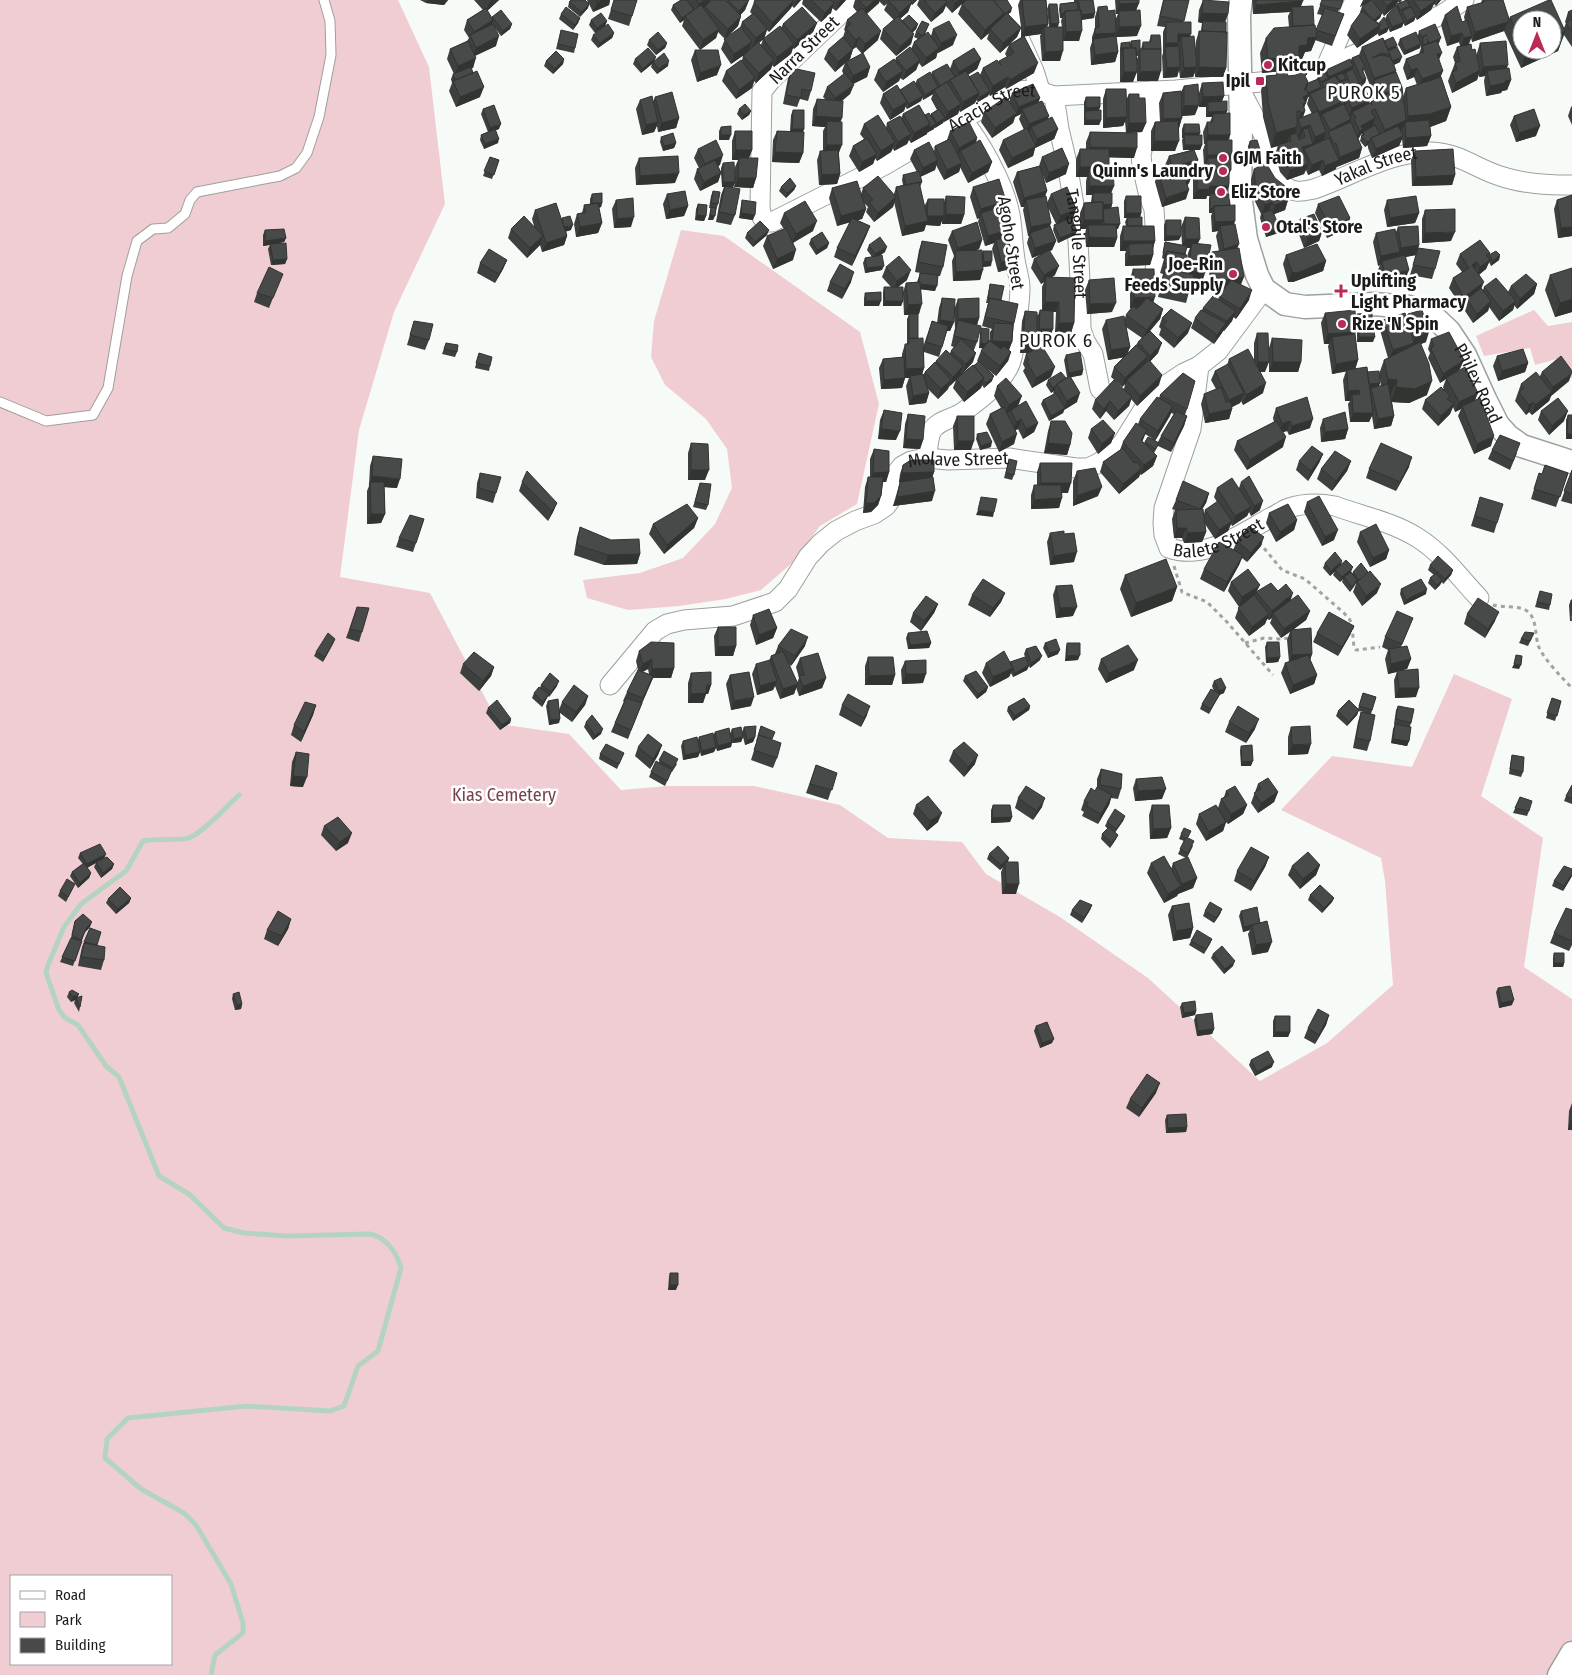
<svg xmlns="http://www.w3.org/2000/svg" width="1572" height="1675" viewBox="0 0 1572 1675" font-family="'Fira Sans Condensed',sans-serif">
<rect width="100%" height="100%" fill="#f7fbf8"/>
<path fill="#f0cdd2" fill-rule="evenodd" d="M0,0H398L429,67L445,204L394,312L359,430L340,577L430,593L499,724L569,734L621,790L668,786H754L840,805L888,838L962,842L986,874L1060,917L1148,978L1260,1081L1327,1043L1393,985L1385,881L1381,858L1281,810L1332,756L1412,767L1454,674L1512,699L1481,796L1543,838L1524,967L1572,999V1646L1551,1675H0ZM11,1576H171V1664H11Z
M681,230L724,236L860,332L879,404L857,504L820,526L792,563L761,590L726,599L679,606L628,610L587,598L583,580L640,573L683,558L715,524L732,488L727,449L706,419L665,385L651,357L654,321Z
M1534,310L1548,326L1572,322V379L1557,359L1535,365L1530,348L1484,356L1476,336Z"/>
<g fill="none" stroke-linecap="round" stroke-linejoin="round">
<path stroke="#b4d4c1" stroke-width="5" d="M211,1675L215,1655L243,1633V1623L231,1584L196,1525L184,1513L141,1489L105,1458L107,1439L128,1418L247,1406L330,1411L344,1406L358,1366L378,1351L401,1268C397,1253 386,1237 370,1234L288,1236L244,1233L224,1228L189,1194L159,1176L119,1077L106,1066L78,1025L65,1018L59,1010L46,973L48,965L64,927L81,904L126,871L143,841C156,838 180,841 189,838C204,832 227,806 239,795"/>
<g stroke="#9da09e" stroke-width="11">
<path id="service" d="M0,402L46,421L93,415L108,388L127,276L137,241L153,229L168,228L185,214L190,200L197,192L280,176L296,168L307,153L319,117L331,55L330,21L324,0"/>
</g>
<g stroke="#9da09e" stroke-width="21">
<g id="minor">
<path id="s1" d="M855,0L771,80L762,91L760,208L762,217L766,222H772L883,166L1008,93C1026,89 1036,89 1054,96L1176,90L1292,79L1326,67L1363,51L1443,14L1464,0"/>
<path d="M1022,0L1012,8L1011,20L1034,71L1040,90"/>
<path d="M1326,67L1355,0"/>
<path d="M1152,91L1151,118L1141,154L1142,166L1149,196L1154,209L1156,241L1155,277"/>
<path id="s2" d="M1241,91C1248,106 1257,120 1264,136C1270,151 1273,174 1285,186C1294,194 1304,191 1314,189C1352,176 1390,151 1431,152C1459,153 1475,168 1500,176C1523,184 1548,185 1572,185"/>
<path id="s3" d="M1054,96L1059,129L1067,163L1077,223L1080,280L1081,329L1085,341L1093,354L1100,389"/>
<path id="s4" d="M1199,366L1191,429L1164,508L1163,523L1164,535L1169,548C1206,561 1242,533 1272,517C1278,514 1283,510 1289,508C1304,503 1319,503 1335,506C1362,516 1393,522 1418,538C1442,553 1460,578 1479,598"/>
<path d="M926,458C928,450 928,439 931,432C937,420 953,419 963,412C978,401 997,387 1007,370C1014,359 1014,343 1016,330C1017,316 1020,302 1020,288C1020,278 1016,269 1015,259C1012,242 1013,226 1009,210C1003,183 980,140 962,120"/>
<path id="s5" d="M610,685L655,631L667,624L684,620L733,616L775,602L788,589L808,557L821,543L836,531L855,521L874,514L886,506L889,502L890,489L894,476L902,466L911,461L926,458L948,460L1009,458L1076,468H1088L1099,463L1122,444L1143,410L1169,383L1184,373L1199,366L1218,351L1264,289"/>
</g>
</g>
<g stroke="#9da09e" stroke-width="25">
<g id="tertiary">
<path id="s6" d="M1241,0L1239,15L1241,125L1240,194L1246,239L1257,275L1264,289L1285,304L1305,307L1374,304L1409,307L1431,314L1449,331L1465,355L1485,399L1498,425L1508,436L1522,446L1572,462"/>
<path d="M1559,1675L1572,1653"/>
</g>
</g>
<path stroke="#a0a3a1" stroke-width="3" stroke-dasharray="4 4" stroke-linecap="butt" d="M1259,542L1282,570L1305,579L1344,613L1350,620L1352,626L1354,648L1356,650L1380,647
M1174,566L1182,592L1207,602L1227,622L1273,675
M1493,605C1503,608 1519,605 1527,611C1537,618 1535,635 1538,645C1542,657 1562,678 1572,688
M1245,643L1264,638L1280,639L1291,638"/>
<use href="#service" stroke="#fff" stroke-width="9"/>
<use href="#minor" stroke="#fff" stroke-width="19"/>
<use href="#tertiary" stroke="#fff" stroke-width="22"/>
</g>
<path fill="#3d403e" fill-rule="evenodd" d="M420,0H448L444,5L426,3Z
M474,0H499L487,11L492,18V17L512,24L510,29L501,36L495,28L496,46L475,56L473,68H471L480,97L456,107L449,91L452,83L451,79L453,74H454L447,59L450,49L467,41L469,38L464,30L467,20L483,10Z
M587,0H610L609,5L593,12L589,4L588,8L580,17L568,7L569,2L588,3Z
M614,0H637L629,26L608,19Z
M681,0H749L745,10L740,15L741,16L738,26L725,39L740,28L742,22L752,14L750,12L754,2L755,0H801L794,8L792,6L791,8L769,32L767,30L764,39L781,28L783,24L817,23L813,32L794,49L793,48L791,54L774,67L772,65L771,69L756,83L754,81L752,88L736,99L722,81L726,71L742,60L743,56L747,53L731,64L721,49L725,39L718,32L716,38L700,50L682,26L684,20L680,23L671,10L673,5ZM763,39L761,45L759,43Z
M803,0H846L836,11L832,8L831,13L821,22L802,4Z
M855,0H917L912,5L911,4L908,12L900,19L902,21L918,24L916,29L913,32L911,44L896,56L880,39L883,29L894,20L884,10L887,4L884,6L879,1V3L867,14L878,40L862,54L870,67L867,77L853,84L850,94L842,101V118L840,121L839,154L840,174L837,184L819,185L817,160L820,151H823V131L825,127L812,126L813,109L817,99L826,100L823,97L827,87L844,75L842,71L845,63L835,72L824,59L828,50L843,37L845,31L844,30L847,20L857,12L853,7ZM856,47L862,54L848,61L850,59L853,49Z
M919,0H993L1011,12L1008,14L1021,27L1018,5L1020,0H1046L1048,24L1047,27H1049L1047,9L1049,4L1058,27H1062L1061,21L1062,18H1060L1059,9L1060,4L1074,2V0H1093L1094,18L1082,20L1079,41H1063L1060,61H1042L1040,36L1041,34L1024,36L1034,73L1006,89L1005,87L990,96L989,94L988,96L978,102L976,100L975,103L960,112L959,110L958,114L944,122V121L943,123L935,128L934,127V129L927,132V134L911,143L909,140L907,144L894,151L893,148L891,152L877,161L875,158L873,164L859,172L849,156L853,146L864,139L860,134L864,124L886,128L887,123L901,118L903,114L931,116V114L937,110L931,99L933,94L923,100L922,97L921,101L907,109L905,106L904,111L890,120L880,103L883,94L900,90L915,84L917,80L931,75L932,72L950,69L953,61L981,59L977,69L968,75L969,77L980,75L983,68L999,62L1007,57L1005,54L1009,45L1000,53L987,39L989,33L981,40L958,14L962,4L952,13L946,6L943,12L931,22L917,5ZM1021,28V37L1024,36L1009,45L1017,37Z
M1115,0H1139V3L1136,10L1137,36L1116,37L1118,52L1115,62L1091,65L1090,48L1092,42V37L1095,28V17L1098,7L1108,11L1115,20L1118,14H1116Z
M1163,0H1189L1183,22L1195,51L1196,41L1199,31H1201L1202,23L1198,22L1199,10L1203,0L1228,14L1225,22L1226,68L1223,77H1195V72L1193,77L1180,78L1179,70L1177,77L1163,78L1162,56L1163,53V32L1165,27L1157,26Z
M1252,0H1303L1301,6L1314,25L1316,32L1322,15L1317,14L1322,0H1343L1338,12L1344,14L1332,46L1315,40L1311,51L1305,52L1302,59L1298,60L1294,70L1262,73L1260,53L1266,38L1289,27L1288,16L1290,12L1253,14Z
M1363,0H1372L1373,1V0H1402L1400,3L1398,2L1396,5L1397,6V4L1406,0H1441L1436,6L1434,4L1431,10L1417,20L1415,17L1414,21L1405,26L1403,23L1402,27L1390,32L1388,28L1387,32L1379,36L1377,33V34L1357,48L1347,35L1351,26L1361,13L1360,12L1362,7L1365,4L1360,7ZM1395,6L1387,15L1385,19L1379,23L1376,21L1380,18L1382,13L1384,16Z
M1482,0H1503L1509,19L1510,17L1564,28L1566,23L1565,22L1568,12L1572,10V47L1564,35L1558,51L1521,68L1504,31L1472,42L1471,38L1469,44L1477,57V53L1480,43L1507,68L1511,80L1507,90L1502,91L1501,93L1486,96L1484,81L1485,76L1479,77V74L1477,80L1452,93L1448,81L1455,63L1453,57L1457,47L1460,46L1459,42L1447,46L1441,25L1445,15L1462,22L1465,21L1464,17L1467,7L1481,3ZM1522,20L1552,50H1522Z
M561,14L580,18L578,23L573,30L559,19Z
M591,20L607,21L605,26L595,33L589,25Z
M929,24L925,34L931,36L933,29L953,45L938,53H937L936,58L922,67L919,63L916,70L903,80L900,78L899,81L883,92L874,80L878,70L895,61L896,58L911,49L914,42L918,39L914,37L916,32Z
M561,30L575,48L574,53L556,49Z
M1419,31L1439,43H1438L1439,60L1441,77L1451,107L1446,121L1430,127L1431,136L1427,146L1403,148L1402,139L1399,146L1372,158L1368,148V145L1365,147L1360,141L1362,133L1358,139L1362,148L1359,158L1336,167V169L1322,176L1319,170L1308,175L1306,170L1304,174L1287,180L1280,172L1275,154L1278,146L1271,148L1263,117L1261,90L1266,76L1276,75L1277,72L1288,76L1306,78L1308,83L1316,80L1318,77L1325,72L1326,70L1351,60L1352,58L1359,55L1362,47L1384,41L1396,48L1400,62L1393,65L1403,97L1406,88L1417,85L1414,77L1407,80L1403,68L1406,59L1419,54L1421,48V44L1420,48L1404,55L1398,44L1400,39L1418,35ZM1364,70L1371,88L1370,90L1374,100L1369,103L1363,84L1365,83L1366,79L1363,72ZM1308,97H1309L1307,104L1312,114L1303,117L1305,111L1304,108Z
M614,33L612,38L598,48L591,40L593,35Z
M1151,35L1158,81H1137V59L1138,56H1136L1133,82H1120V48L1121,43L1130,44L1131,41L1141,49L1143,42H1149Z
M649,40L667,43L665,48L656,55L647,45Z
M695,50L717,75L697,82L691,60Z
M564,59L563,64L553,74L544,66L546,61Z
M635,59L654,61L668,66L657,74L651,67L652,64L641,73L633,64Z
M792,68L811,91L808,101L800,99L797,107L783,104L788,78Z
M1202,83L1224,96L1222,101L1227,111L1226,113L1230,135L1228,140L1232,155L1226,194L1234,224L1241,284L1249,300L1236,319L1233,317L1232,321L1224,331H1223L1214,344L1191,328L1195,318L1202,310L1203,308L1218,300L1219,296L1224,289L1211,291L1208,262L1212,252L1219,251L1216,236L1218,231L1212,232L1211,216L1212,213H1209V199L1210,196H1207L1206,199H1193V178L1197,168H1204L1205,165H1204L1203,150L1205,144H1204L1203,132L1207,122H1210L1212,117H1206V107H1199V93Z
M1184,86L1195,115L1182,116L1179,128L1175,151H1151V131L1155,122H1160L1159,103L1163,93L1181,92Z
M1106,89L1126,100L1129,94L1139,98L1146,123L1142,132L1127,133L1134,158L1109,157V167L1107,171L1114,186L1111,193L1112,204L1111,208L1118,229H1116L1117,238L1114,247H1086L1085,234L1086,229H1080V213L1084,203L1091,202L1092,195H1086V181L1087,177H1076V159L1080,149H1086V142L1090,132L1126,133L1125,121L1123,126L1103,128V99Z
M1012,93L1040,98L1038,103L1049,116L1047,119L1058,129L1054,139L1035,148L1033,156L1008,168L999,150L1003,140L1024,130L1019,119L1021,114L1015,117L1013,123L992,138L981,122L984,112L1009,102Z
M655,97L679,118L676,128L658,132L657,126L654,132L642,135L636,109L640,100L653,102Z
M1086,97L1100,107L1099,110L1101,120L1099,125H1084V102Z
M1572,106V125L1568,116L1571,107Z
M483,109L499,129L496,130L498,143L484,149L480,140L481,135L488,132L481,114Z
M739,109L751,111L749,115L742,120L737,114Z
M793,110L804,129L803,132V153L799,163L772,162L773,140L777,131H790L791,115Z
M1514,116L1536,136L1516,142L1510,125Z
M1184,124L1200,133L1199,135L1202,145L1200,150H1194L1198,160L1194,170H1192L1189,183L1187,185L1186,199L1162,207L1155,182L1158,173L1167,171L1165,165L1169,156L1191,150H1183L1182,140L1183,138H1182V129Z
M721,127L729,140H719V131Z
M735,131L752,150L749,158L756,178L753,188L734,187L735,183L733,187H730L735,215L731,225L716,222L721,195L724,187H722L721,173L718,182L700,191L694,179L697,169L699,168L694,158L698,149L720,165L718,166L721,172V168L723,163L735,176V167L738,160H732V141Z
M950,131L977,138L976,142L992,162L988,172L968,183L960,167L959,172L944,180L936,165L935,170L920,177L922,182L920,187L924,207L928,199L944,202L946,196L964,215L961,224H942V219L940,226L926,225L924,231L902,236L894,202L893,207L874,222L866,212L868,207L864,203L866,209L862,219L857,220L870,226L866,236L852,266L834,257L837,248L850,222L837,226L829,198L832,188L861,194L863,188L894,194L896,187L903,185L902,180L903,175L917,172L910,159L914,150L934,151L935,146L947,140Z
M661,137L676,143L674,148L663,151L660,142Z
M1250,141L1261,160L1247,165L1248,146Z
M1415,151L1455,175L1452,185L1412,186L1411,160Z
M490,157L499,160L492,179L483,176Z
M1042,157L1066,174L1046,183L1042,173L1047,191L1045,196L1047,203L1051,194L1073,219L1075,235L1058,243L1053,230L1054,225L1056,224L1047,205L1050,226L1056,241L1052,250L1050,251L1055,275L1052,277L1074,323L1071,333L1055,332L1056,312H1053V329L1051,334H1037V343L1035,350L1051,377L1032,388L1023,371L1025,368L1023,364L1026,354L1030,353H1020L1022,321L1025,311L1038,315L1040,310H1042V287L1044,282L1041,284L1031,268L1034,259L1042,254L1032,258L1027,243L1029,236H1028L1023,210L1024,207H1021L1013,182L1017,172L1039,166Z
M639,158L675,183L636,185L635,168Z
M1254,169L1288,200L1285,210L1274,214L1278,233L1266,237L1260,218L1261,214L1251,193V179Z
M796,186L794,190L786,198L779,191L781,187Z
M973,187L1006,201L1004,207L1011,229L1008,238L1010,269L998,272L992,249L994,243L985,246L978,222L979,218L977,219L970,197Z
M713,191L718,204L713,220H708L711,208H709L711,196Z
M592,194L602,203L601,207L599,208L602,223L598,233L576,237L574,224L577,214L582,213L584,205L590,204V199Z
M667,194L688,206L684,216L666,219L663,204Z
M1572,195V236L1558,238L1554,209L1557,200Z
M1126,196L1141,213L1140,217L1142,226L1155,241L1153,248V255L1150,265L1125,266V254L1126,251H1120V236L1123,226H1126L1125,222L1127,218H1129H1124V201Z
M616,200L631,227L614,228L612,209Z
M742,200L753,220L739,218L741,205Z
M1387,200L1419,213L1415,223L1387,227L1384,210Z
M698,204L706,216L704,221L695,220L696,209Z
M1318,204L1350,218L1347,228L1327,238L1315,213Z
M535,210L562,219L571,230L566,231L567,236L564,245L542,252L540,245L527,258L508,238L511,229L534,226L532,219Z
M1425,210L1451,241L1422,243V219Z
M784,213L813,231L793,243V260L773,269L763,246L767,236L784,229L780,223Z
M1185,217L1198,244L1202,283L1192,281L1186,303L1158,297L1163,274L1160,273L1164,259L1162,258L1164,247L1165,242L1182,245L1181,227ZM1187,248H1190L1188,253L1185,273L1182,272L1184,268L1185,254Z
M1300,219L1322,232L1319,241L1304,248L1297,229Z
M1166,220L1179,240L1164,241V225Z
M1398,227L1419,245L1418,248L1435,269L1432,279L1410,275L1416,255L1406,257L1405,280L1382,286L1378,270L1380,265L1378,266L1373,242L1376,233L1396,232Z
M265,230L286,238L284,242L274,244L287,259L285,264L271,265L268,249L270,245L263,246V235Z
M952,231L982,240L979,249L976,250L982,253L983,251L991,266L983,267L980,280L953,281L952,261L954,256L948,240Z
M747,233L767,235L753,247L745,238Z
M811,239L829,243L827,248L816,255L809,244Z
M922,241L943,267L940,276H938L935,291L921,289L919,314H915L917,338L923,347L932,321L937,323L939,308L942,298L955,307L958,299L979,318L977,325V342L974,350L973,362L962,374L978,362L977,361L981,351L983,348H979L980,333L981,328L989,341L990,340V332L992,329L982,326L988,303H986L989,289L990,284L1001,301L1014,323L1012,342L1009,350L1011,352L1008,361L996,376L986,368L992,381L984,388L982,385L981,388L964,402L953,388L956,380L949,386L948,389L938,399L927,388L929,393L926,403L909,405L906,386L909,378H905L902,388L881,389L879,368L883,359L902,357V354L905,344H906L907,343V319L909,315H904L903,294V301L901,306H883V292L884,287H891L882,277L886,267L907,280L898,287L903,292L906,283L917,282L920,273L926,274L915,272L919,250ZM954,311L955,328L951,346L954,347L951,351L950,353L936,361L935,363L925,372L923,375L922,374L924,368V352L939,357L947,331H950L954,322Z
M869,245L885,252L879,256L882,270L865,273L863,263L865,258L872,257L867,250Z
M1490,253L1488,257L1489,255H1500L1499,260L1491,266L1489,262L1486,269L1479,275L1481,288L1483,290L1484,287L1508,292L1511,286L1537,284L1534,294L1517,309L1514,305L1513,310L1499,321L1489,307L1488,311L1473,323L1463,308L1465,303L1461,306L1449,288L1453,278L1462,272L1456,264L1460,254Z
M1286,255L1326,261L1323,271L1293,282H1288L1283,264Z
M507,260L503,269L495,283L477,273L480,263Z
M1133,269L1153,302L1163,309L1160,319L1150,331L1158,353L1150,361L1159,385L1137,406L1131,399L1129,406L1114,420L1106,411L1100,419L1092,409L1095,400L1124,389L1125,384L1122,387L1111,377L1114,367L1125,357L1108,360L1102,329L1106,320L1125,318L1126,315L1131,308H1130V279ZM1126,327L1142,338L1138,342L1136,345L1127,355L1130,347Z
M1550,275L1572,312L1555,317L1545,290Z
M1089,280L1112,312L1087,314L1085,290Z
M830,282H851L842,299L827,291Z
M279,283L269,308L254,302L257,293Z
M865,293L879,306H864V298Z
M1325,313L1355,334L1358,360L1355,369L1367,372L1380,383L1379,386H1381L1379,374L1384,360L1388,358L1380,330L1383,320L1406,318L1408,314L1426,342L1421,344L1427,395L1409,403L1392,402L1394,416L1391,426L1374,429L1372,416L1369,422H1350L1348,404L1350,401H1345L1343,380L1346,371L1332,374L1328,346L1329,344H1324L1321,323Z
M1357,314L1371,327L1373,342H1357V333L1358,329H1356V319Z
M1162,318L1188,333L1174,348L1159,335L1161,329L1159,327Z
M414,321L429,340L425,350L407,345Z
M1257,333L1265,372H1260L1263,393L1243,405L1241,401L1240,403L1232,407V409L1229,419L1205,423L1201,404L1204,394L1216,389L1211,380L1215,371L1227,365L1229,359L1254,361V343Z
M1272,338L1301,362L1298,372H1269V348Z
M1431,339L1460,369L1455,373L1475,400L1491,446L1474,454L1458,416L1461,409L1455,412L1453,407L1450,414L1438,426L1422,409L1425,400L1444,390L1443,387L1446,379L1440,383L1428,358L1430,353L1428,349Z
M446,343L457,352L455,357L442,354Z
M479,353L490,366L489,371L475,368Z
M1066,355L1083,370L1082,375L1070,377L1077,402L1064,410L1063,413L1049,421L1041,404L1043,400L1054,394L1053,393L1054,391L1051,393L1046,385L1048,380L1066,378L1067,377L1064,360Z
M1497,356L1528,363L1525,372L1498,381L1493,366Z
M1542,372L1569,381L1551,396L1549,401L1532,415L1529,412L1526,415L1515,401L1521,384L1540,376Z
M997,386L1038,423L1034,432L1023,439L1018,429L1016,430L1014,444L999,452L986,424L990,414L1001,408L994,396Z
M1160,395L1187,409L1185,415L1187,416L1184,426L1171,452L1158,446L1154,453L1157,456L1153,466L1141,475L1140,474L1139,477L1119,494L1100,472L1103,462L1120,450L1123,442L1138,424L1140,419L1159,398ZM1171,413L1174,414L1161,436L1158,442L1155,441ZM1145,434L1153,439L1148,437L1144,443L1142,441Z
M1276,408L1310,428L1289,435L1287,431L1283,432V447L1247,470L1234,450L1237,441L1274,422L1273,418Z
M884,410L896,440L878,439L880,420Z
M1541,411L1564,421L1549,435L1538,420Z
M908,414L923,440L920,449L903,448L905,424Z
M1568,415H1572V439H1566V420Z
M957,416L971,450H954L953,426Z
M1323,419L1348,429L1345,439L1321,442L1320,428Z
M1051,421L1070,445L1067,455L1044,453L1048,431Z
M1091,429L1115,433L1111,443L1098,454L1088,438Z
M977,434L991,447L980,450L976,439Z
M691,443L705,480H688V453Z
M874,449L889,472L886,482H883L881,496L878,505L871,512L863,513L865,487L868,477H870V459Z
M1492,450L1517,453L1510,470L1488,459Z
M1323,454L1319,463L1308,481L1296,470L1299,461Z
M373,456L397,488L384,487L385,514L381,523L367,524V491L369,486L370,466Z
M1009,459L1014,475L1012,480L1004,478Z
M1351,461L1347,471L1332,491L1317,479L1321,469Z
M1040,463L1068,493H1062L1059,508L1031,509V495L1034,485H1037V472Z
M903,465L934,472L932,477V501L893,506L900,482H899L900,474Z
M1409,467L1396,491L1366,478L1369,469Z
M1572,470V504L1561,501Z
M1077,471L1098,496L1073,506V481Z
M480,473L496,493L493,503L476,498L477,483Z
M1539,473L1542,474L1568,473L1556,507L1531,499Z
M522,482L557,503L553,512L548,521L519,491Z
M1241,482L1260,510L1251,516L1249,512L1247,516L1232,526L1231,524L1228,531L1215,539L1205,524L1206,532L1202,542L1184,543L1182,538H1174L1172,519L1175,510L1172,509L1176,500L1209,493L1206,503L1202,509L1204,514L1205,510L1217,502L1214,497L1217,488H1239Z
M700,483L708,505L706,510L693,507Z
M1480,497L1497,523L1494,533L1471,526Z
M1307,502L1334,540L1322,546L1304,512Z
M1269,513L1297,520L1294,530L1276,542L1266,523Z
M698,518L694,528L664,554L649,534L653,524Z
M424,519L413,552L396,547L399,538Z
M580,527L640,554L637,564L604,565L574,555L577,537Z
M1360,532L1389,550L1386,559L1370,567L1357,542Z
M1050,533L1064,534L1074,562L1050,565L1047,542Z
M1237,541L1261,546L1247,562L1242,558L1239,565L1224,592L1200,579L1204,569L1233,550Z
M1325,563L1341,565L1351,572L1352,574L1353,572L1377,593L1362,606L1353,592L1356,584V583L1350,592L1342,582L1343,579L1340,582L1333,575L1335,571L1330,576L1323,568Z
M1430,565L1453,570L1451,575L1443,584L1442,582L1440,585L1435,590L1428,583L1430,578L1434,575L1428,570Z
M1125,575L1177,587L1172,601L1131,617L1120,589Z
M1231,582L1257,592L1278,591L1290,601L1310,611L1306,620L1293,630L1312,654L1310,660L1317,675L1314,684L1290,694L1281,673L1285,663L1289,662L1287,640L1290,632L1281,638L1270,623L1272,618L1269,620L1267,619L1265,624L1249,636L1235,618L1239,607L1228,591Z
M1056,586L1073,616L1056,618L1053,595Z
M1401,589L1426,594L1404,605L1400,594Z
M1540,591L1550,605L1549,610L1535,607Z
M1005,593L1001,602L990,617L968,605L972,595Z
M1571,600L1572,621H1570L1569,605Z
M938,604L934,613L921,631L910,622L913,613Z
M357,607L362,632L359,642L346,638Z
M1467,614L1495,621L1485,638L1464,624Z
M753,615L777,628L773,638L756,645L750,625Z
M1413,618L1401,647L1411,659L1407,669L1402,670L1416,697L1395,698L1394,680L1397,672L1388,674L1385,659L1388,650L1382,647L1385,637Z
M1354,626L1350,635L1338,656L1313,642L1317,633Z
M718,627L736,646L733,656H715L714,636Z
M908,633L931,643L929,648L908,649L906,638Z
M1532,638L1528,646L1519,643L1521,639Z
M335,639L323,662L314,656L316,652Z
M1267,642L1280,657L1278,662L1266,663L1265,647Z
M1045,643L1058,654L1048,658L1043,648Z
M1067,643L1078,660L1065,661L1066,647Z
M778,646H805L791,666L789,664L797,683L799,678L796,667L800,658L826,678L822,688L799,696L796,687L794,694L780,699L775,686L773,690L757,695L752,674L756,664L769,661L771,656L775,654Z
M1026,649L1040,660L1030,668L1029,666L1027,670L1013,677L1011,673L1009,677L990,687L982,673L986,663L1027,662L1024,654Z
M639,651L674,668L671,678H653L642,703L628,739L611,732L624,702L623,701L627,692L638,670L636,661ZM648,669L649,674L643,672Z
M868,657L895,675L892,685H865V666Z
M1101,659L1134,670L1106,683L1098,669Z
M905,661L923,683L902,684L901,670Z
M463,664L494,667L491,676L479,691L460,673Z
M691,673L711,685L708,694H706L703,703H688V683Z
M730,675L751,706L731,710L726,684Z
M965,676L988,687L986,692L977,699L963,681Z
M1214,681L1224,693L1219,695L1209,714L1200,709L1202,704L1214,691L1212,686Z
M541,685L557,686L549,697L548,696L542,707L532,698L534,693L540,688Z
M1363,693L1376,697L1371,714L1370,741L1367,751L1353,748L1358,722L1361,712H1364L1358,711L1357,715L1347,726L1336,716L1338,711L1358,709Z
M588,696L585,705L572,722L560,713L559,723L549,725L546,706L548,701L559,710L562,702Z
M1552,698L1561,701L1555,721L1546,718Z
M316,705L313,715L301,742L291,735L294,725Z
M842,705L867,715L861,727L839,715Z
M1030,706L1029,710L1013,721L1007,711L1008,707Z
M1398,706L1411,723L1410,726L1409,741L1407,746L1391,743L1393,729L1395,724H1394L1396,710Z
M488,708L511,719L510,723L500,730L486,713Z
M586,722L601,734L593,740L584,727Z
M1229,722L1255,729L1246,743L1225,732Z
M761,726L777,758L773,768L751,760L757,741H756Z
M744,727L755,737L753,742L745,745L743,737L741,742L732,743V742L731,747L717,751L716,748L714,752L701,756L700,752L698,757L683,760L681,746L683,741L698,740L699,737L713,736L715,732L730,734L732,729L742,732Z
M1291,727L1308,754L1288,755V737Z
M662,745L658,755L650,769L635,756L638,747Z
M1241,746L1251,766H1241L1240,751Z
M664,751L677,764L672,772H671L665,786L649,777L651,772L659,762Z
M953,751L975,764L964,777L949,761Z
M296,752L303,787L290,786L292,762Z
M624,753L617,769L599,759L600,754Z
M1512,755L1523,772L1521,777L1509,774L1511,760Z
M816,765L837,773L828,800L806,793Z
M1101,769L1121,789L1118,799L1111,798L1109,805L1098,824L1082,816L1084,812L1081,810L1084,801L1095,791L1097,788V779Z
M1136,779L1162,799L1135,801L1133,788Z
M1258,784L1278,792L1274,802L1258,813L1251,803Z
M1572,785V804L1564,801L1566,796Z
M1226,791L1247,805L1243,814L1228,824L1226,822L1223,831L1206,841L1196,824L1199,814L1218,808L1221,799L1224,797Z
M1520,797L1529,811L1527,816L1513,813Z
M1018,798L1042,807L1033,820L1015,808Z
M916,805L938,822L927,831L913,814Z
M993,805L1012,817L1010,822L991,823V810Z
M1152,805L1171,828L1167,838L1150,839L1149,815Z
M1125,816L1123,821L1115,832L1118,835L1116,839L1110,848L1101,839L1102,834L1108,829L1105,826L1107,822Z
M324,826L348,843L336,851L321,835Z
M1181,834L1188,838L1193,846L1187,858L1197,878L1193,888L1178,894L1177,896L1164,903L1147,873L1151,863L1171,869L1173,863L1186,858L1178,854L1184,841L1179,839Z
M80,853L105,858L114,864L112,869L101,878L94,867L96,863L87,868L91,873L89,878L78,888L70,876L72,872L83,864L78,858Z
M989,854L1009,858L1008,862L1016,894H1002L1001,872L1003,867L1000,870L987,859Z
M1269,857L1265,867L1251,891L1234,881L1237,871Z
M1320,865L1316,875L1300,889L1288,875L1292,866Z
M1572,869V876L1563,891L1552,886L1554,881Z
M73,888L66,902L58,896L60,891Z
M1310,895L1334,898L1332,902L1322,913L1308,900Z
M131,898L129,903L116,914L106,903L108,899Z
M1092,905L1090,910L1082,923L1070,915L1072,910Z
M1172,906L1193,928L1190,938L1173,941L1168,915Z
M1222,909L1220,914L1214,923L1203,916L1205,911Z
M1572,910V945L1569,951L1550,943L1554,933Z
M1241,911L1260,923L1268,952L1252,955L1248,934L1250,930L1243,932L1239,916Z
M291,919L288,929L278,946L264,939L267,930Z
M75,921L90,927L85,932L73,966L60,962L71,938Z
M90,928L97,945L104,960L101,970L78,966L82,947Z
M1212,939L1210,944L1204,954L1189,945L1191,941Z
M1554,953L1564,963L1563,967H1553V958Z
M1213,954L1233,966L1224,974L1211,958Z
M1498,988L1512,1005L1499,1008L1496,992Z
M69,992L78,997L80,1007L79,1012L74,1003L75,1000L71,1002L67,997Z
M233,994L242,1004L241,1009L235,1010L232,999Z
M1182,1003L1196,1011L1195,1015L1182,1018L1180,1007Z
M1196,1015L1214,1029L1212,1034L1197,1036L1194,1020Z
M1329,1015L1326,1025L1315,1044L1304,1038L1308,1028Z
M1275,1016L1290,1032L1288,1037H1273V1021Z
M1036,1026L1052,1043L1040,1048L1034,1031Z
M1251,1060L1272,1067L1255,1076L1249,1065Z
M1156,1093L1139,1117L1126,1108L1130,1099Z
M1572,1103V1130H1568L1569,1111Z
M1167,1115L1187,1127L1186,1132L1166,1133L1165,1120Z
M670,1273L676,1290H668L669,1277Z"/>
<path fill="#323432" d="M427,0H448L444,5L426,3Z
M492,0H499L486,12L489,3Z
M602,0H610L609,5L593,12L597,3Z
M705,0H711L710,3L696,14L699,4Z
M749,0L745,10L736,20L739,11Z
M794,0L791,8L769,32L772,23Z
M797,0H801L794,8Z
M841,0H846L836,11L839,2Z
M875,0H880L879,3L862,17L866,8Z
M914,0H917L912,5Z
M959,0H966L952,13L955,3Z
M1366,0H1370L1369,2L1360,7L1362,3Z
M1394,0H1398L1397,4L1384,16L1387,6Z
M1438,0H1441L1436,6Z
M1303,1L1299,11L1292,7L1290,12L1253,14L1256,5Z
M1435,1L1431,10L1417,20L1421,11Z
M912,2L908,12L896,22L900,13Z
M947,2L943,12L931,22L935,13Z
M834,3L831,13L821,22L825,13Z
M1139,3L1135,13L1119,11L1118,14H1116L1119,4Z
M589,4L588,8L580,17L582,12Z
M1012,8L1011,12L990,29L989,33L981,40L985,30L1004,13Z
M694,10L685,16L684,20L680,23L682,18Z
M1064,13L1062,18H1060L1061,14Z
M1095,13L1094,18L1079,20L1081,16Z
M1202,13L1228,14L1224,24L1203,21L1202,23L1198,22Z
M1382,13L1380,18L1371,25L1372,21Z
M741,16L738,26L725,39L728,29Z
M1416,16L1414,21L1405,26L1407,21Z
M580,18L578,23L573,30L575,25Z
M493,20L490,30L472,39L474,32Z
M607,21L605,26L595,33L597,28Z
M1404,22L1402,27L1390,32L1392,27Z
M1508,22L1504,31L1472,42L1475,32Z
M817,23L813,32L794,49L797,40Z
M1059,23L1058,27L1049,28L1051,24Z
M512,24L510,29L501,36L503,31Z
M918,24L916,29L908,37L910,32Z
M1048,24L1045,34L1044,27L1041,34L1021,37L1025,27Z
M1380,25L1377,34L1357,48L1360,39Z
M1141,26L1137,36L1116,37L1119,27Z
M1389,27L1387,32L1379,36L1380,31Z
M1021,28L1017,37L1000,53L1003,43Z
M719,29L716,38L700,50L703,40Z
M767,29L764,39L752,48L756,38Z
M881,31L878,40L862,54L865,44Z
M1082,31L1079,41H1063L1066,32Z
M1565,31L1558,51L1521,68L1526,53L1534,50H1552V42L1561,33Z
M614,33L612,38L598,48L600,43Z
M1116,33L1112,42L1093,40L1095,34Z
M1462,33L1459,42L1447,46L1451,36Z
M914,34L911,44L896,56L900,47Z
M1178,34H1191L1187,44L1181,37L1175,53L1165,47L1163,53L1166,43Z
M957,35L953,45L938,53L941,43Z
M499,36L496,46L472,57L476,48Z
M1472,36L1468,45L1461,48L1464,38Z
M859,37L856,47L852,50L856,40Z
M1317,37L1311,51L1305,52L1302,59L1298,60L1294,70L1262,73L1268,59L1299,46L1308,38Z
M1441,38L1439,43L1427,48L1429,43Z
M752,42L748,52L731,64L734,54Z
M667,43L665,48L656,55L658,50Z
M794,44L791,54L774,67L777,57Z
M1421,44L1420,48L1404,55L1405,51Z
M1397,45L1395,50L1384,55L1386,50Z
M939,48L936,58L922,67L926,58Z
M853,49L850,59L835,72L838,62Z
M1063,51L1060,61H1042L1045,52Z
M1118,52L1115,62L1091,65L1095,55Z
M1442,53L1438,62L1437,54Z
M656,57L654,62H653L652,64L641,73L643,69Z
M1402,57L1400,62L1390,67L1391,62Z
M476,58L473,68L455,76L458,66Z
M564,59L563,64L553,74L555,69Z
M981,59L977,69L956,81L959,72Z
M774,60L771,69L756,83L759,73Z
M920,60L916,70L903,80L906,71Z
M669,61L668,66L657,74L659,69Z
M1038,63L1034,73L1006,89L1010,80Z
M721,65L717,75L697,82L700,73Z
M1508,65L1505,74L1487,71L1485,76L1479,77L1483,67Z
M1353,66L1352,71L1346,72L1345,74L1338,77L1337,75L1336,78L1327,82L1329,77Z
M870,67L867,77L849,86L853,76Z
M1180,67L1177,77L1163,78L1167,68Z
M1197,67L1193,77L1180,78L1184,68Z
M1199,67L1226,68L1223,77H1195Z
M1417,68L1414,77L1407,80L1411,70Z
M1480,70L1477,80L1452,93L1456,83Z
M903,71L899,81L883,92L886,82Z
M1161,71L1158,81H1137L1140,72Z
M1396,71L1392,81L1374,80L1370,88L1374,78Z
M1443,71L1439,81L1418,89L1422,79Z
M1124,72H1137L1133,82H1120Z
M1008,77L1005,87L990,96L993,86Z
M755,78L752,88L736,99L739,90Z
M1366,79L1365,83L1361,85L1362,80Z
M1511,80L1507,90L1502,91L1501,93L1486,96L1490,86L1505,81Z
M854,85L850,94L832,108L835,98Z
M484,87L480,97L456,107L460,97Z
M1321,87L1320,92L1310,94L1309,97H1308L1302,112L1305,111L1300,125L1298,120L1301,113L1303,97L1307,93Z
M1348,89L1346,93L1344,94L1338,111L1322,114L1320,120L1316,122L1319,112Z
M1398,89L1376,105L1379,95Z
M934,90L933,94L923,100L925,95Z
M990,91L988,96L978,102L980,97Z
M979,93L975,103L960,112L963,102Z
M1350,95L1345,105L1343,107L1346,97Z
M923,96L921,101L907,109L909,104Z
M1224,96L1220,106L1208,102L1206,107H1199L1203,97Z
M1040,98L1036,108L1022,109L1021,114L1015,117L1013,123L992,138L995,128L1016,113L1019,107Z
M1370,100L1367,109L1352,112L1351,117L1348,118L1352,108Z
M907,102L904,111L890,120L893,110Z
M961,104L958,114L944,122L948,112Z
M1199,105L1195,115L1181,116L1184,106Z
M1100,107L1098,112L1085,111L1084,113L1086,108Z
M1451,107L1446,121L1425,129L1405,125L1408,116Z
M751,111L749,115L742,120L744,115Z
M1227,111L1225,116L1213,114L1212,117H1206L1208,112Z
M816,116L842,118L838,128L827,121L825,127L812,126Z
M1049,116L1045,125L1031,127L1030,132L1025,134L1029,124Z
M1127,117L1123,126L1103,128L1106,118Z
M679,118L676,128L658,132L662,123Z
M945,118L943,123L935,128L937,123Z
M1182,118L1179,128L1160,129L1163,119Z
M1375,118L1372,128L1361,134L1359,138L1356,140L1361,126Z
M1351,119L1348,129L1329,132L1330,130Z
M1085,120H1101L1099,125H1084Z
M1406,120L1402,130L1381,139L1385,130Z
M658,122L654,132L642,135L646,125Z
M1129,123H1146L1142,132L1126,133Z
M501,124L499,129L488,133L490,128Z
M930,124L927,134L911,143L914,133Z
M936,124L934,129L927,133L929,128Z
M1310,125L1307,134L1303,129L1300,137L1298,138L1301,128Z
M1540,126L1536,136L1516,142L1519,133Z
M1297,127L1292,142L1290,135L1287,143L1271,148L1276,133Z
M792,129H804L802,134H790Z
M1058,129L1054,139L1035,148L1033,156L1008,168L1012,158L1035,147L1037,139Z
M1326,132L1323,142L1304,149L1301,156L1302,147L1313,144L1315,137Z
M1184,133H1200L1198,137L1184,135L1183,138H1182Z
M911,134L907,144L894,151L898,142Z
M721,135H731L729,140H719Z
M1208,135H1230L1227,144L1207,140L1205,144H1204Z
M1403,136L1399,146L1372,158L1376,149Z
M1431,136L1427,146L1403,148L1406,138Z
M977,138L974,148L960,151L958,156L955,158L959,148Z
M499,139L498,143L484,149L485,144Z
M1154,141H1179L1175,151H1151Z
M1370,141L1368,145L1365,147L1367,142Z
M895,142L891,152L877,161L881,151Z
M676,143L674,148L663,151L664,146Z
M826,145H842L838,155L823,154Z
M1185,145H1202L1200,150H1183Z
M1090,147L1137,148L1134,158L1087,157Z
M1362,148L1359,158L1337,167L1340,157Z
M736,150H752L748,160L739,158L738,160H732Z
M775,152L803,153L799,163L772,162Z
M877,154L873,164L859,172L862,162Z
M723,155L720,165L701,173L705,164Z
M1207,155H1232L1228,165L1208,158L1205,165H1204Z
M1262,156L1261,160L1247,165L1249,160Z
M938,160L935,170L920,177L923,168Z
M1198,160L1194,170L1169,177L1172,167Z
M1323,160L1319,170L1308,175L1312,165Z
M1339,160L1336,169L1322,176L1325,166Z
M992,162L988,172L968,183L972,173Z
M962,163L959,172L944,180L947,170Z
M1069,164L1066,174L1046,183L1049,173Z
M1308,164L1304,174L1287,180L1290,170Z
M1080,167H1109L1105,177L1089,171L1087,177H1076Z
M1208,170H1231L1227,179H1204Z
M679,173L675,183L636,185L640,176Z
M721,173L718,182L700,191L704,182Z
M1193,173L1189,183L1183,192L1189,190L1186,199L1162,207L1166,198L1186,182Z
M840,174L837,184L819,185L822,175Z
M1455,175L1452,185L1412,186L1416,177Z
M738,178H756L753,188L734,187Z
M723,182H735L733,187H722Z
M796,186L794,190L786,198L787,193Z
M1089,186H1114L1110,195L1093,193L1092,195H1086Z
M1210,186H1229L1226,196H1207L1206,199H1193L1197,190Z
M1047,191L1043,201L1026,200L1024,207H1021L1024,198Z
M896,197L893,207L874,222L878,213Z
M1288,200L1285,210L1272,215L1275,205Z
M1006,201L1003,210L981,213L979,218L977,219L981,209Z
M1272,202L1268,212L1262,214L1265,205Z
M592,203H602L601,207L591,208Z
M1112,204L1111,209L1091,210L1093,205Z
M688,206L684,216L666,219L670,210Z
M1213,208L1212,213H1209L1210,209Z
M866,209L862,219L837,226L841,216Z
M1076,209L1073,219L1057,226L1060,216Z
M741,213L755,215L753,220L739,218Z
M1126,213H1141L1140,218H1124Z
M1419,213L1415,223L1387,227L1390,218Z
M946,214L964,215L961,224H942Z
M697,215L706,216L704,221L695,220Z
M710,215L715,216L713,220H708Z
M927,216H944L940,226L926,225L924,231L902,236L905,226L925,222Z
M634,217L631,227L614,228L617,219Z
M1350,218L1347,228L1327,238L1331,228Z
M1084,220H1103L1100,229L1088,225L1086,229H1080Z
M817,221L813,231L792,243L796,234Z
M1235,221L1232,231L1220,226L1218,231L1212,232L1215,222Z
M602,223L598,233L576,237L580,227Z
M1051,223L1048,232L1030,233L1029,236H1028L1031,227Z
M1104,224H1120L1118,229H1102Z
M573,225L571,230L562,233L563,228Z
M870,226L866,236L852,266L855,256Z
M1572,227V236L1558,238L1561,228Z
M1280,228L1278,233L1266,237L1268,232Z
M1011,229L1008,239L996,240L994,243L985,246L988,236Z
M769,230L767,235L753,247L755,242Z
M1077,231L1075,235L1058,243L1060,238Z
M1322,232L1319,241L1304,248L1308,238Z
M1455,232L1451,241L1422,243L1425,233Z
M543,236L540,245L527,258L530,248Z
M567,236L564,245L542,252L546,243Z
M1166,236H1181L1179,240L1164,241Z
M1089,237L1117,238L1114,247H1086Z
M286,238L284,242L263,246L265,241Z
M1185,239H1200L1196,248L1192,243L1190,248H1182Z
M982,240L979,249L956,257L955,254L958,248Z
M1056,241L1052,250L1032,258L1035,248Z
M1123,241H1155L1152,251L1129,244L1126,251H1120Z
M829,243L827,248L816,255L817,250Z
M1239,244L1235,254L1220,258L1224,249Z
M1419,245L1416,255L1382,261L1380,265L1378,266L1381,256L1399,252L1401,248Z
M887,247L885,252L874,259L875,254Z
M796,250L793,260L773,269L777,259Z
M1153,255L1150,265L1125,266L1129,256Z
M1500,255L1499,260L1491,266L1493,261Z
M287,259L285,264L271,265L273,260Z
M507,260L503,269L495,283L499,274Z
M1013,260L1010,269L998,272L1001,262Z
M1490,260L1486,269L1477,276L1480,267Z
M992,261L991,266L982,267L984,262Z
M1326,261L1323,271L1293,282H1288L1292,272Z
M1477,262L1474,272L1472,265Z
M884,266L882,270L865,273L867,268Z
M1059,266L1055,275L1045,281L1046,277L1044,282L1041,284L1044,275Z
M911,270L907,280L894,290L897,281Z
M983,270L980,280L953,281L956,272Z
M1409,270L1405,280L1382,286L1385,276Z
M1188,271L1205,273L1202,283L1184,280Z
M854,272L851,282L842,299L845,289Z
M1244,277L1240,287L1211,291L1214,282Z
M1484,282L1480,292L1467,299L1465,303L1461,306L1464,297Z
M918,284L937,286L935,291L917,289Z
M1537,284L1534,294L1517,309L1520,299Z
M1252,290L1249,300L1236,319L1240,309Z
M1155,297L1152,307L1130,308L1134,298Z
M1572,299V312L1555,317L1560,303Z
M866,301H881L879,306H864Z
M885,301H903L901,306H883Z
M1491,301L1488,311L1473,323L1477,314Z
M1516,301L1513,310L1499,321L1503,311Z
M1045,302H1059L1056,312L1042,311Z
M1116,303L1112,312L1087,314L1090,304Z
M922,304L919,314L904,315L908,305Z
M1163,309L1160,319L1143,339L1147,330Z
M1236,311L1232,321L1224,331L1227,321Z
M979,318L976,328L958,320L955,328L958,319Z
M940,320L954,322L950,331L937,330Z
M1059,323H1074L1071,333L1055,332Z
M1192,323L1188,333L1174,348L1178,338Z
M1226,323L1222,333L1214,344L1217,335Z
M1358,324H1372L1370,329H1356Z
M1039,329H1053L1051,334H1037Z
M1356,332L1353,341L1332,337L1329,344H1324L1328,334Z
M1429,332L1426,342L1413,347L1389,360L1393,350L1413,344L1415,338Z
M1359,337H1375L1373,342H1357Z
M992,341L1012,342L1008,352L989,351Z
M981,343L989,344L987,349L979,348Z
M1023,343H1037L1034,352L1020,353Z
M1162,343L1158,353L1147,365L1150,356Z
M1130,347L1126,357L1108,360L1111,350Z
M1011,352L1008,361L996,376L1000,366Z
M976,353L973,362L962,374L966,364Z
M1148,356L1144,366L1127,380L1125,384L1122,387L1125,378Z
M1358,360L1355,370L1332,374L1336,364Z
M1464,360L1460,369L1447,379L1446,378V379L1440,383L1443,374Z
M1258,362H1269L1265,372H1254Z
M1273,362H1301L1298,372H1269Z
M1528,363L1525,372L1498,381L1502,371Z
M963,366L960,376L949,387L953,377Z
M1055,367L1051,377L1032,388L1036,378Z
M924,368L921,378L910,376L909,378H905L902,388L881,389L884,380L903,378L906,369Z
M1083,370L1082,375L1068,378L1069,373Z
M1572,373L1569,381L1551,396L1549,401L1532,415L1535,405L1551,393L1553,387Z
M1162,375L1159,385L1137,406L1140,396Z
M994,376L992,381L984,388L986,383Z
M984,378L981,388L964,402L967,392Z
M1388,379L1397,380L1391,394H1383Z
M951,380L948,389L938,399L941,389Z
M1432,381L1427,395L1409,403L1391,402L1396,387Z
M1266,383L1263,393L1243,405L1246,395Z
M1380,383L1378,388L1366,389L1368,384Z
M1056,386L1054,391L1051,393L1053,388Z
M1359,390L1356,400L1352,395L1350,401H1345L1348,391Z
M929,393L926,403L909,405L913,396Z
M1080,393L1077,402L1064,410L1063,413L1049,421L1051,416L1064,408L1067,401Z
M1244,393L1240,403L1226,410L1229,400Z
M1478,393L1474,403L1462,406L1461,409L1455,412L1459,402Z
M1022,396L1018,406L1011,410L1010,411L1005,415L1009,405Z
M1132,397L1129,406L1114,420L1118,411Z
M1110,401L1106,411L1100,419L1104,409Z
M1533,402L1529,412L1526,415L1529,405Z
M1454,404L1450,414L1438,426L1441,416Z
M1173,406L1170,416L1155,441L1158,431Z
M1232,409L1229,419L1205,423L1209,414Z
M1568,411L1564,421L1549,435L1552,426Z
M1353,413H1373L1369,422H1350Z
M1187,416L1184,426L1171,452L1174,443Z
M1394,416L1391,426L1374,429L1378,419Z
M1021,419L1018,429L1013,431L1016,422Z
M1313,419L1310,428L1289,435L1292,426Z
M1290,421L1287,431L1279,433L1282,424Z
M1038,423L1034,432L1023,439L1026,429Z
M881,429L900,431L896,440L878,439Z
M1348,429L1345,439L1321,442L1325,432Z
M1147,430L1143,440L1137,449L1141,440Z
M1115,433L1111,443L1098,454L1102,444Z
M1017,434L1014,444L999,452L1002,442Z
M1567,434H1572V439H1566Z
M1494,436L1491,446L1474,454L1477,444Z
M1286,437L1283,447L1247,470L1250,460Z
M906,439L923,440L920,449L903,448Z
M958,441H974L971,450H954Z
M992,442L991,447L980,450L981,446Z
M1048,443L1070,445L1067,455L1044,453Z
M1323,454L1319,463L1308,481L1311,471Z
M1157,456L1153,466L1141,475L1144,465Z
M1412,457L1409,467L1396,491L1400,482Z
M1351,461L1347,471L1332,491L1336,481Z
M1142,468L1139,477L1119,494L1123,484Z
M691,470H709L705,480H688Z
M889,472L886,482L869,483L873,473Z
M934,472L931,482H899L902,473Z
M372,476L400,479L397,488L370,486V482L368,486Z
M1041,483H1071L1068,493H1038Z
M1102,487L1098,496L1073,506L1077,496Z
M935,491L932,501L893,506L897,497Z
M1209,493L1206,503L1197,518L1200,509Z
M881,496L878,505L871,512L863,513L866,503Z
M1062,498L1059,508L1031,509L1034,500Z
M1263,501L1260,510L1251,516L1254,506Z
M557,503L553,512L548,521L552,511Z
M1251,507L1247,516L1232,526L1235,516Z
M978,510L994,512L993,517L976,515Z
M371,514H385L381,523L367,524Z
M698,518L694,528L664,554L667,545Z
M1297,520L1294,530L1276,542L1280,532Z
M1232,521L1228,531L1215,539L1219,530Z
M1177,528H1186L1182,538H1174Z
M1338,530L1334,540L1322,546L1325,537Z
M1206,532L1202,542L1184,543L1188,533Z
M1264,537L1261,546L1247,562L1251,553Z
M1389,550L1386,559L1370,567L1373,558Z
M1077,552L1074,562L1050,565L1054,556Z
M640,554L637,564L604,565L608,555Z
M1243,555L1239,565L1224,592L1227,582Z
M1342,561L1341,566L1330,576L1331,571Z
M1353,567L1351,572L1344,577L1343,579L1340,582L1342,577Z
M1453,570L1451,575L1443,584L1445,579Z
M1357,580L1355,585L1350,592L1352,587Z
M1442,580L1440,585L1435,590L1437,585Z
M1381,584L1377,593L1362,606L1366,596Z
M1260,585L1255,595L1239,607L1242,597Z
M1177,587L1172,601L1131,617L1136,603Z
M1427,589L1426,594L1404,605L1406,600Z
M1005,593L1001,602L990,617L993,608Z
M1293,593L1290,602L1273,613L1272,618L1269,620L1272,611Z
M938,604L934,613L921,631L924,621Z
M1077,607L1073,616L1056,618L1060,608Z
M1310,611L1306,620L1281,638L1284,629Z
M1499,612L1495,621L1485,638L1488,629Z
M1269,614L1265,624L1249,636L1252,627Z
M1354,626L1350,635L1338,656L1342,647Z
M777,628L773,638L756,645L759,635Z
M808,637L805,646L791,666L795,656Z
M335,639L333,644L323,662L325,657Z
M931,643L929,648L908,649L910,645Z
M736,646L733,656H715L718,647Z
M1060,650L1058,654L1048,658L1050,653Z
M1312,654L1309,663L1289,664L1292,655Z
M1080,655L1078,660L1065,661L1067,656Z
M1042,656L1040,660L1030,668L1031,663Z
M1280,657L1278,662L1266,663L1267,658Z
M652,659L648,669L639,673L643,664Z
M1411,659L1407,669L1388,674L1391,664Z
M1138,660L1134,670L1106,683L1109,673Z
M1514,664L1521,665L1519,669L1512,668Z
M1029,665L1027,670L1013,677L1015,673Z
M494,667L491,676L479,691L483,681Z
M674,668L671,678H653L640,708L652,669Z
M1013,668L1009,677L990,687L993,677Z
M906,674H926L923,683L902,684Z
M895,675L892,685H865L869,676Z
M1317,675L1314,684L1290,694L1293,685Z
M826,678L822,688L799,696L803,686Z
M559,681L557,686L549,697L551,692Z
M777,681L773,690L757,695L760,686Z
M798,684L794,694L780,699L783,689Z
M707,685H711L708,694H706L703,703H688L691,694Z
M988,687L986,692L977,699L978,694Z
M1226,688L1224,693L1219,695L1209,714L1219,691Z
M1399,688H1419L1416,697L1395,698Z
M549,694L547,698L542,707L543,702Z
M588,696L585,705L572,722L576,712Z
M754,697L751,706L731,710L734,701Z
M316,705L313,715L301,742L304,732Z
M870,706L867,715L861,727L864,718Z
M1030,706L1029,710L1013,721L1015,716Z
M1359,710L1357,715L1347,726L1349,722Z
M511,719L510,723L500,730L502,725Z
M560,719L559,723L549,725L550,720Z
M1259,719L1255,729L1246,743L1249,733Z
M603,729L601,734L593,740L595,736Z
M743,737L741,742L732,743L734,739Z
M755,737L753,742L745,745L747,740Z
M1393,739L1409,741L1407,746L1391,743Z
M732,742L731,747L717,751L718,746Z
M1311,744L1308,754L1288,755L1292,745Z
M662,745L658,755L650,769L653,759Z
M716,747L714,752L701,756L702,751Z
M700,752L698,757L683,760L685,755Z
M978,755L975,764L964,777L968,767Z
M1253,761L1251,766H1241L1242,762Z
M293,776L307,777L303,787L290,786Z
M1166,789L1162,799L1135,801L1138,791Z
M1278,792L1274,802L1258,813L1261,803Z
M1112,795L1109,805L1098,824L1101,814Z
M1045,798L1042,807L1033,820L1037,811Z
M1247,805L1243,814L1228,824L1231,814Z
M942,813L938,822L927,831L930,821Z
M1125,816L1123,821L1114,834L1116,829Z
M1012,817L1010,822L991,823L992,818Z
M1226,822L1223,831L1206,841L1209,832Z
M1171,828L1167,838L1150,839L1153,829Z
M352,833L348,843L336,851L340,842Z
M1118,835L1116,839L1110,848L1112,843Z
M106,854L104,859L86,868L87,864Z
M1269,857L1265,867L1251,891L1254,881Z
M1009,858L1007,863L1005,862L1003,867L1000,870L1001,865Z
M114,864L112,869L101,878L103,873Z
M1320,865L1316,875L1300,889L1303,879Z
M91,873L89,878L78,888L80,883Z
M1572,874V876L1563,891L1564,886Z
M1197,878L1193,888L1178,894L1182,884Z
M1006,884H1019L1016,894H1002Z
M1181,886L1177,896L1164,903L1168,894Z
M131,898L129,903L116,914L118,909Z
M1334,898L1332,902L1322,913L1324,908Z
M1092,905L1090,910L1082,923L1084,918Z
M1222,909L1220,914L1214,923L1216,918Z
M291,919L288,929L278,946L282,936Z
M92,922L90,927L85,932L80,944L87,927Z
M1251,925L1250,930L1243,932L1244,927Z
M1193,928L1190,938L1173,941L1176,931Z
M1272,942L1268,952L1252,955L1256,945Z
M1235,961L1233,966L1224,974L1225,969Z
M1554,963H1564L1563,967H1553Z
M79,994L77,999L76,998L75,1000L71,1002L73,997Z
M1514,1000L1512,1005L1499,1008L1501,1003Z
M242,1004L241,1009L235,1010L237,1005Z
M1196,1011L1195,1015L1182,1018L1184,1013Z
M1329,1015L1326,1025L1315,1044L1319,1035Z
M1214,1029L1212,1034L1197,1036L1198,1031Z
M1275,1032H1290L1288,1037H1273Z
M1054,1039L1052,1043L1040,1048L1042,1043Z
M1274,1062L1272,1067L1255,1076L1257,1072Z
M1160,1083L1156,1093L1139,1117L1142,1108Z
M1571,1120H1572V1130H1568Z
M1187,1127L1186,1132L1166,1133L1168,1128Z
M670,1285H678L676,1290H668Z"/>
<path fill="#474a48" stroke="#323432" d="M571,0H585L589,4L582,12L569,2Z
M596,0H602L597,3Z
M614,0H637L632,16L611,10Z
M681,0H687L694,10L682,18L673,5Z
M696,0H705L699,4Z
M711,0H725L741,16L728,29L705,7Z
M728,0H749L739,11Z
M755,0H794L772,23L754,2Z
M811,0H831L834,3L825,13Z
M859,0H875L866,8Z
M888,0H910L912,2L900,13Z
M924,0H945L947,2L935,13Z
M952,0H959L955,3Z
M967,0H993L1004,13L985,30L962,4Z
M995,0H1007L1012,8L1004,15V13L994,1Z
M1022,0H1046L1048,24L1025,27Z
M1078,0H1093L1095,13L1081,15V10H1080Z
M1119,0H1139V3L1119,4Z
M1164,0H1189L1184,21L1160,16Z
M1203,0L1229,2L1228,14L1202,13Z
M1256,0H1303V1L1256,5Z
M1322,0H1343L1340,9L1320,5Z
M1371,0H1372L1382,13L1374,20L1369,16L1362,7Z
M1382,0H1394L1387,6Z
M1407,0L1410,6L1400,10L1397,4Z
M1413,0H1434L1435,1L1421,11Z
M1483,0H1503L1509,19L1508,22L1475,32L1467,7L1484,2Z
M1549,0H1551L1565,31L1561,33L1563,37L1552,42V20H1522V45L1510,17Z
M1077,2L1078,10L1065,11L1064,13L1061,14L1060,4Z
M1049,4H1057L1059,23L1051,24Z
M701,5L719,29L703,40L685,16Z
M1396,5L1404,22L1392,27L1387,15Z
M1107,6L1108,11L1115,10L1116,33L1095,34V28L1099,27L1098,7Z
M1313,6L1314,25L1293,26L1292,7Z
M1457,6L1462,22L1467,20L1472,36L1464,38L1462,33L1451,36L1445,15Z
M566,7L580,18L575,25L561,14Z
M802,7L817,23L797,40L783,24Z
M1411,7L1416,16L1407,21L1402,11Z
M486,8L493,20L474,32L467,20Z
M862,8L881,31L865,44L859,37L856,40L846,28L851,24L847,20Z
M1325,8L1344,14L1335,36L1316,30Z
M501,10L512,24L503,31L492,17Z
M1081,10L1082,31L1066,32L1065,11Z
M1140,10L1141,26L1119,27V11Z
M1572,10V17L1568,12Z
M1362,11L1380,25L1360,39L1351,26Z
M601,13L607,21L597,28L591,20Z
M754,13L767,29L756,38L742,22Z
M1007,13L1021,28L1003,43L990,29Z
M909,15L918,24L911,31L902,21Z
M898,16L914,34L900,47L883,29Z
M1384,17L1389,27L1380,31L1379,28L1380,25L1379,23Z
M1572,19V32L1566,23Z
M922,21L929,24L923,36L916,32Z
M949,21L957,35L941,43L933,29Z
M1203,21L1226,22V32L1202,31Z
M1166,22H1191V34H1178V43H1166Z
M493,24L499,36L476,48L470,35Z
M608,24L614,33L600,43L593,35Z
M1435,24L1441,38L1429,43L1427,39L1428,43L1423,45V37L1427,35L1421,37L1419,31Z
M1315,25L1317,37L1308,38L1307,45L1299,46V56L1268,59L1266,38L1274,28Z
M780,26L794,44L777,57L763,39Z
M741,27L752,42L734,54L724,39Z
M1044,27H1063V51L1045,52Z
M561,30L578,34L575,48L558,44Z
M1199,31L1227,32L1226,68L1199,67Z
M658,32L667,43L658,50L649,40Z
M928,32L939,48L926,58L914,42Z
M1416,32L1421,44L1405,51L1400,39Z
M1151,35H1160L1161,49H1143V42H1151Z
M1024,36L1038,63L1010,80L1008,77L993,86L983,68L997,60L1001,65L999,61L1014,53L1009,45Z
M1116,36L1118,52L1095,55L1093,39Z
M1194,36L1197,67L1184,68L1181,37Z
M843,37L853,49L838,62L828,50Z
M1393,37L1397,45L1388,49L1384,41Z
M1383,38L1390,55L1381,53L1372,58L1381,55L1391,57L1396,71L1374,78L1362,47Z
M1140,40V49L1139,52H1136V48H1132L1131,41Z
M468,41L476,58L458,66L450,49Z
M1437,41L1442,53L1437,54L1443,71L1422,79L1417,68L1411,70L1406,59L1424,52L1422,46Z
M1506,41L1508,65L1483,67L1480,43Z
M758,42L774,60L759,73L743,56Z
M1130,42V48H1123L1122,51L1121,43Z
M1471,44L1472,50L1475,49L1480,70L1456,83L1452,72L1457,70L1455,63L1460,61L1457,47Z
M1179,46L1180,67L1167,68L1165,47Z
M910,47L920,60L906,71L896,58Z
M1397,47L1402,57L1392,61L1390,57V55L1388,51Z
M648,48L656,57L643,69L635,59Z
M974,48L981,59L959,72L953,61Z
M1123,48H1136L1137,72H1124Z
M1140,49H1161V71L1140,72Z
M695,50H718L721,65L700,73Z
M1524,50H1534L1526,53Z
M556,51L564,59L555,69L546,61Z
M664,53L669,61L659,69L653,62Z
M863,53L870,67L853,76L846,62Z
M1359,55L1365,67L1362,69L1366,79L1362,80L1352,58Z
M894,59L903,71L886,82L878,70Z
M1350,59L1353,66L1329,77L1326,70Z
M741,60L755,78L739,90L726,71Z
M947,64L955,77L940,86L932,72Z
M471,67L473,73L455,80L453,74Z
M792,68L815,73L811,91L802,89L801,98L786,95Z
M1509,68L1511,80L1505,81V83L1490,86L1487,71Z
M1353,69L1359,83L1347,89L1344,84L1336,88L1333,83L1324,87L1322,83L1335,76L1340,83L1348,79L1349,82L1346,72Z
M1305,70L1307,74L1305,76L1308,82L1304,90L1306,89L1309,94L1303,97L1306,103L1303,104L1305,111L1301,113L1300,111H1297V127L1276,133L1268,103L1266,76L1277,75V72L1287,71L1288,76L1296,75Z
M477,71L484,87L460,97L453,81Z
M966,71L979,93L963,102L950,80Z
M930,72L938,87L925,95L917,80Z
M978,72L990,91L980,97L978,95L979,93L969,77Z
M1325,72L1328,78L1321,82L1318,77Z
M1396,72L1402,87L1406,120L1385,130L1375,109L1371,111L1375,118L1361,126L1363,129L1360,131L1354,119L1356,118L1352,112L1370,103L1372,105L1371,102L1398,89L1379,95L1374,80Z
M845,73L854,85L835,98L827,87Z
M1343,73L1346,79L1340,81L1337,75Z
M1441,77L1451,107L1430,114L1408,116L1406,88Z
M1318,79L1321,87L1308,93L1306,89L1308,83Z
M914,81L923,96L909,104L900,90Z
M947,82L961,104L948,112L934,90Z
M1223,82L1224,96L1203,97L1202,83Z
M1362,82L1370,100L1352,108L1347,99L1352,97L1348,88Z
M1333,83L1336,88L1344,84L1350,95L1346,97L1345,94L1339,96L1341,102L1319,112L1310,94Z
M1033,84L1040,98L1019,107L1012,93Z
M1198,84L1199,105L1184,106V86Z
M897,85L907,102L893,110L883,94Z
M1106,89H1126L1127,117L1106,118Z
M1181,91L1182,118L1163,119V93Z
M672,92L679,118L662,123L655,97Z
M1129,94H1139V98H1145L1146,123H1129Z
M652,96L658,122L646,125L640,100Z
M1006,97L1017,113L995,128L984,112Z
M1086,97H1100V107L1086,108Z
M817,99L843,101L842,118L816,116Z
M1042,101L1049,116L1029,124L1022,109Z
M1227,101V111L1208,112V102Z
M745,104L751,111L744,115L739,109Z
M1344,104L1351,119L1330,130L1322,114Z
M494,105L501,124L490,128L483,109Z
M919,105L930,124L914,133L903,114Z
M939,109L945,118L937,123L931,114Z
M1534,109L1540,126L1519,133L1514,116Z
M793,110H804V129H792Z
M1101,110V120H1085V111Z
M1318,111L1326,132L1315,137L1310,125L1301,128L1298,119Z
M929,113L936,124L929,128L930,124L925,115Z
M1230,113V135H1208L1207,122H1213V114Z
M878,115L895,142L881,151L864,124Z
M900,116L911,134L898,142L887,123Z
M1052,117L1058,129L1037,139L1031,127Z
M1429,120L1431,136L1406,138L1405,122Z
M827,121L842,122V145H826Z
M1178,121L1179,141H1154L1155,122Z
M969,122L977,138L959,148L950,131Z
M1351,122L1362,148L1340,157L1336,143L1334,144L1328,132Z
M1184,124H1199L1200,133H1184Z
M1375,125L1380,134L1371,138L1370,141L1367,142L1361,136L1364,135L1363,132Z
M731,126V135H721V127Z
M1398,126L1403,136L1376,149L1371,138Z
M1027,128L1036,146L1012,158L1003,140Z
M1308,128L1313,144L1302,147L1308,164L1290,170L1284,162L1278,145L1291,141L1290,135L1297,133L1299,140L1305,137L1303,129Z
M495,129L499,139L485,144L481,135Z
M735,131H752V150H736Z
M777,131L804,132L803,153L775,152Z
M1090,132L1137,133V148L1090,147Z
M673,133L676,143L664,146L661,137Z
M1184,135H1202V145H1185Z
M867,138L877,154L862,162L853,146Z
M1329,138L1339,160L1325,166L1323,160L1312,165L1304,149Z
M950,139L962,163L947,170L935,146Z
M716,140L723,155L705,164L698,149Z
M980,140L992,162L972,173L960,151Z
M1207,140H1232V155H1207Z
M1257,140L1262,156L1249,160L1250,141Z
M929,142L938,160L923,168L914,150Z
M1062,148L1069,164L1049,173L1042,157Z
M1080,149H1109V167H1080Z
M1453,149L1455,175L1416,177L1415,151Z
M838,150L840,174L822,175L820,151Z
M1194,150L1198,160L1172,167L1169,156Z
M678,156L679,173L640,176L639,158Z
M490,157L499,160L494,175L484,171Z
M739,158H758L756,178H738Z
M1208,158H1231V170H1208Z
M715,160L721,173L704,182L697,169Z
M734,162L735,182H723V163Z
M1266,163L1275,178L1285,186L1288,200L1275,205L1272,202L1265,205L1255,183L1254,169Z
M1190,165L1193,173L1186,182L1189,190L1166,198L1158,173Z
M1040,166L1047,191L1024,198L1017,172Z
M1197,168H1207V172H1229V186H1210L1209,189L1197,190Z
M919,171L922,182L906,185L903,175Z
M1089,171H1113L1114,186H1089Z
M878,176L896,197L878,213L869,202L873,200L863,188Z
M790,178L796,186L787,193L781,187Z
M999,179L1006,201L981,209L973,187Z
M857,181L866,209L841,216L832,188Z
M919,182L928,221L905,226L896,187Z
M725,186L740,189L735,215L719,212Z
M1067,187L1076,209L1060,216L1051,194Z
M685,191L688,206L670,210L667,194Z
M713,191L720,192L718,204L711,203Z
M602,193V203H592V194Z
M1093,193H1112V204L1103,205V202H1093Z
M1210,194H1229L1230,205L1214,206L1213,208L1210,209Z
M1572,195V227L1561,228L1557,200Z
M946,196L965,197L964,215L946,214Z
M1046,196L1051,223L1031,227L1026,200Z
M1126,196H1141V213H1126Z
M1339,196L1350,218L1331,228L1318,204Z
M1416,196L1419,213L1390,218L1387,200Z
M633,198L634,217L617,219L616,200Z
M928,199H944V216H927Z
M742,200L756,202L755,215L741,213Z
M805,201L817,221L796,234L784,213Z
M1103,202V220H1084V203Z
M556,203L567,236L546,243L535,210Z
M598,203L602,223L580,227L577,214L586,212L584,205Z
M698,204L707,205L706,216L697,215Z
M1235,205V221L1215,222L1214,206Z
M1004,206L1011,229L988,236L981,213Z
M711,207L716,208L715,216L710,215Z
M1118,207L1120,224H1104L1103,209Z
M1455,209V232L1425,233V210Z
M1272,210L1280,228L1268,232L1262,213Z
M1314,214L1322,232L1308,238L1300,219Z
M524,216L543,236L530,248L511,229Z
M570,216L573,225L564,227L562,218Z
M1142,217V226H1128L1127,218Z
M1185,217L1199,218L1200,239H1185Z
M852,218L870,226L855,256L837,248Z
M1071,218L1077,231L1060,238L1054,225Z
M1166,220H1181V236H1166Z
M760,221L769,230L755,242L747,233Z
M977,222L982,240L958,248L952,231Z
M1235,224L1239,244L1224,249L1220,226Z
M1088,225H1116L1117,238L1089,237Z
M1050,226L1056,241L1035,248L1030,233Z
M1123,226H1154L1155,241H1123Z
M1418,226L1419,245L1401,248L1398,227Z
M786,228L796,250L777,259L767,236Z
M284,229L286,238L265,241V230Z
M1395,229L1400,252L1381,256L1376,233Z
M822,232L829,243L817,250L811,239Z
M880,237L887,247L875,254L869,245Z
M1008,237L1013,260L1001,262L996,240Z
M1480,240L1490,253L1486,255L1490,260L1480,267L1477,262L1472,265L1484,282L1464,297L1453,278L1469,268L1460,254Z
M922,241L947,245L943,267L918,262Z
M1165,242L1187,246L1185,254L1167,251L1166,254L1163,253Z
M286,243L287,259L273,260L270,244Z
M1153,243V255L1129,256V244Z
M1192,243L1211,245L1205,273L1188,271Z
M1317,244L1326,261L1297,273L1292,272L1286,255Z
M1239,248L1244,277L1214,282L1212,252Z
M1418,248L1440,251L1435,269L1413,265Z
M489,249L507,260L499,274L480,263Z
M982,250L983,270L956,272L955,251Z
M1049,250L1059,266L1044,275L1034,259Z
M983,251H992V261L984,262Z
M1167,251L1187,255L1184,268L1164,263Z
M1496,251L1500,255L1493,261L1489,255Z
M882,255L884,266L867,268L865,258Z
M1405,255L1409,270L1385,276L1382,261Z
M899,256L911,270L897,281L886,267Z
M840,264L854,272L845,289L830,282Z
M269,267L283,274L273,298L257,293Z
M1165,268L1194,275L1189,294L1161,287Z
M1572,268V299L1560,303L1550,275Z
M1133,269H1154L1155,297L1134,298Z
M920,273L938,275L937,286L920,284V282H919Z
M1526,274L1537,284L1520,299L1511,286Z
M1046,277L1075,278L1074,323H1059V302H1045Z
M1114,278L1116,303L1090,304L1089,280Z
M1496,278L1516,301L1503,311L1484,287Z
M1231,280L1252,290L1240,309L1219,296Z
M920,282L922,304L908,305L906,283Z
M990,284L1004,286L1001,300L988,298Z
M884,287H903V301H885Z
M1481,288L1491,301L1477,314L1467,299Z
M881,292V301H866L865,293Z
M1213,296L1236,311L1227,321L1203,308Z
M942,298L955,299L954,322L940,320Z
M979,298V318L958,319V299Z
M990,298L1018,304L1014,323L985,317Z
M1147,298L1163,309L1147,330L1126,315L1133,306L1137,309Z
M1171,309L1192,323L1178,338L1163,325L1167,321L1162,318Z
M1040,310L1053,311V329H1039Z
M1201,310L1226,323L1217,335L1195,318Z
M1355,310L1356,332L1328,334L1325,313Z
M1422,310L1429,332L1415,338L1408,314Z
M1025,311L1037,312V343H1023Z
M1372,313V324H1358L1357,314Z
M1405,313L1414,343L1393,350L1383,320Z
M909,314H918V338H909Z
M1124,316L1130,347L1111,350L1106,320Z
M958,320L981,326L977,342L954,336Z
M414,321L433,324L429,340L410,335Z
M932,321L948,326L942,347L926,342Z
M994,323L1013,324L1012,342L992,341Z
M1373,327L1375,337H1359V328Z
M981,328L989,329V341L987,344L981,343Z
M1150,331L1162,343L1150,356L1138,342Z
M1449,332L1464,360L1443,374L1431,349L1434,345L1431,339Z
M1257,333H1268L1269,362H1258Z
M1355,334L1358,360L1336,364L1332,337Z
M923,338L924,368L906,369L905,344H909V339Z
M1272,338L1302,340L1301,362H1273Z
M961,339L976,353L966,364L951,351Z
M989,340L1001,349L1004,346L1011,352L1000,366L981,351Z
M1420,342L1429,364L1432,381L1415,389L1396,387L1397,380L1388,379L1384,360Z
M446,343L458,345L457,352L444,349Z
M1136,345L1148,356L1125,378L1114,367Z
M1042,346L1055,367L1036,378L1027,362L1029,360L1026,354Z
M1248,349L1266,383L1246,395L1229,359Z
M1523,349L1528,363L1502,371L1497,356Z
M946,350L963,366L953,377L936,361Z
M1080,352L1083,370L1069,373L1066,355Z
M479,353L492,357L490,366L476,363Z
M1561,356L1572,371V373L1553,387L1542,372Z
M904,357L905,378L884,380L883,359Z
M1149,360L1162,375L1140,396L1127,380Z
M979,361L994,376L986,383L983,380L984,378L974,366Z
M935,362L951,380L941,389L925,372Z
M1228,364L1244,393L1229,400L1215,371Z
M973,365L984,378L967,392L956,379Z
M1367,367L1373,413H1353L1352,395L1360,394L1359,390L1348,391L1347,370Z
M1465,367L1478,393L1459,402L1446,378Z
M1379,371L1380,383L1369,384L1367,372Z
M1061,372L1066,378L1057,384L1056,386L1053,388L1048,380Z
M1536,372L1552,392L1535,405L1533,402L1529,405L1519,392L1524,388L1521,384Z
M1183,373L1195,381L1187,409L1160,395Z
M923,374L929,393L913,396L910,376Z
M1070,376L1080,393L1067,401L1057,384Z
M1006,378L1022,396L1009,405L997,386Z
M1114,380L1132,397L1118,411L1110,401L1104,409L1095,400Z
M1388,384L1394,416L1378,419L1371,388Z
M1221,387L1226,402H1231L1232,409L1209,414L1204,394Z
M1441,387L1450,396L1447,399L1454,404L1441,416L1425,400Z
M1056,393L1065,408L1051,416L1043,400Z
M1157,397L1173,406L1158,431L1140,419Z
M1307,397L1313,419L1292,426L1290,421L1282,424L1276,408Z
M1480,398L1494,436L1477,444L1462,406Z
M1558,398L1568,411L1552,426L1541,411Z
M1026,401L1038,423L1026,429L1021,419L1016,422L1011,410Z
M1004,407L1017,434L1002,442L990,414Z
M884,410L902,413L900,431L881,429Z
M1176,411L1187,416L1174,443L1161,436Z
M1345,412L1348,429L1325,432L1323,419Z
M908,414L925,416L923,440L906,439Z
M1568,415H1572V434H1567Z
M957,416H974V441H958Z
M1103,420L1115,433L1102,444L1091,429Z
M1051,421H1065L1072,433L1070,445L1048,443Z
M1276,421L1286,437L1250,460L1237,441Z
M1136,423L1147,430L1141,440L1157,456L1144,465L1123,442Z
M987,432L992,442L981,446L977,434Z
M1500,435L1520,443L1513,461L1492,450Z
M1148,437L1159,443L1155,449L1145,442Z
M691,443L708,444L709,470H691Z
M1381,443L1412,457L1400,482L1369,469Z
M1312,446L1323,454L1311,471L1299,461Z
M1123,448L1134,463L1137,462L1142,468L1123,484L1103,462Z
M874,449L889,451V472L873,473Z
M1335,451L1351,461L1336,481L1321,469Z
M373,456L402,459L400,479L372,476Z
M1009,459L1017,461L1014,475L1006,473Z
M911,460H934V472L902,473L903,465Z
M1040,463H1072L1071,483H1041Z
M1545,465L1568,473L1560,497L1534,489L1539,473L1542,474Z
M1095,468L1102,487L1077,496V471Z
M1572,470V494L1564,491Z
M527,471L557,503L552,511L522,482Z
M480,473L501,477L496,493L479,488Z
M1249,476L1263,501L1254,506L1241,482Z
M868,477H883L881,496L874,503H866Z
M933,477L935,491L897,497L900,482Z
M1232,478L1251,507L1235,516L1217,488Z
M1183,481L1209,493L1200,509L1176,500Z
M370,482H384L385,514H371Z
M700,483L711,484L708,505L695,502Z
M1034,485H1061L1062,498L1034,500Z
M1319,496L1338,530L1325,537L1307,502Z
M981,497L997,499L994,512L978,510Z
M1480,497L1503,504L1497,523L1475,516Z
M1218,501L1232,521L1219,530L1205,510Z
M687,504L698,518L667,545L653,524Z
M1288,504L1297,520L1280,532L1269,513Z
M1203,509L1206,532L1188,533L1186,528H1177L1176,510Z
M410,515L424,519L416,543L399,538Z
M1376,524L1389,550L1373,558L1360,532Z
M1249,526L1264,537L1251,553L1237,541Z
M580,527L611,540L639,539L640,554L608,555L577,545Z
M1064,531V534L1074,533L1077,552L1054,556L1050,533Z
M1219,542L1243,555L1227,582L1204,569Z
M1335,552L1342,561L1331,571L1325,563Z
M1438,556L1453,570L1445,579L1430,565Z
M1166,559L1177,587L1136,603L1125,575Z
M1346,560L1353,567L1342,577L1335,570Z
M1361,563L1368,572L1359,580L1353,572Z
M1248,569L1260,585L1242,597L1231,582Z
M1370,571L1381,584L1366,596L1357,582Z
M1351,572L1357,580L1352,587L1344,577Z
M1436,573L1442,580L1437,585L1430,578Z
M983,579L1005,593L993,608L972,595Z
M1421,579L1427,589L1406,600L1401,589Z
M1271,583L1278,591L1286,584L1293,593L1272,611L1256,592Z
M1072,585L1077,607L1060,608L1056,586Z
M1540,591L1552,594L1550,605L1537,602Z
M1254,595L1269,614L1252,627L1238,608Z
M1298,595L1310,611L1284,629L1273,613Z
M926,596L938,604L924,621L913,613Z
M1478,598L1499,612L1488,629L1467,614Z
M1571,600H1572V616Z
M357,607L369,608L362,632L350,629Z
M769,609L777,628L759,635L753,615Z
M1397,611L1413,618L1402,644L1385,637Z
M1329,612L1354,626L1342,647L1317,633Z
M718,627H736V646L718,647Z
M1311,628L1312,654L1292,655L1291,630Z
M791,629L808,637L795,656L778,646Z
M927,631L931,643L910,645L908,633Z
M1525,632L1534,633L1530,641L1521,639Z
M328,633L335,639L325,657L316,652Z
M1056,639L1060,650L1050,653L1045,643Z
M651,642L674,643V668L652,669V659L643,664L639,651Z
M1267,642H1279L1280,657L1267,658Z
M1067,643H1080V655L1067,656Z
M1128,645L1138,660L1109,673L1101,659Z
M1036,646L1042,656L1031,663L1026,649Z
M1407,646L1411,659L1391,664L1389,649Z
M783,651L798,684L783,689L771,656Z
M1004,651L1013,668L993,677L986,663Z
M474,652L494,667L483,681L463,664Z
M818,653L826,678L803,686L799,676L804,675L800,658Z
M1308,655L1317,675L1293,685L1285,663Z
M1516,655L1522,656L1521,665L1514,664Z
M868,657H893L895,675L869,676Z
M1025,657L1029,665L1015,673L1010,662Z
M770,660L777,681L760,686L756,664Z
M926,660V674H906L905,661Z
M1418,669L1419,688H1399L1397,671Z
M638,670L653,676L643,698L627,692Z
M976,671L988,687L978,694L965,676Z
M711,672V685H707L706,693L691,694V673Z
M749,672L754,697L734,701L730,675Z
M550,673L559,681L551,692L541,685Z
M1221,678L1226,688L1219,691L1214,681Z
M574,685L588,696L576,712L562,702Z
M539,687L549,694L543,702L534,693Z
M1211,689L1220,694L1211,709L1202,704Z
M1363,693L1376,697L1372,710L1359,706Z
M848,694L870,706L864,718L842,705Z
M626,698L642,703L631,730L615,723Z
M1024,698L1030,706L1015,716L1008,707Z
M1552,698L1561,701L1557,716L1547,713Z
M558,699L560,719L550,720L548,701Z
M497,700L511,719L502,725L488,708Z
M1349,700L1359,710L1349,722L1338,711Z
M305,702L316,705L304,732L294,725Z
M1238,706L1259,719L1249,733L1229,722Z
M1398,706L1414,709L1411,723L1396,719Z
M1361,712L1375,715L1370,741L1356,738Z
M592,715L603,729L595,736L586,722Z
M1395,724L1411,727L1409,741L1393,739Z
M756,726L755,737L747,740L744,727Z
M761,726L775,732L772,739L759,735V736H758Z
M1310,726L1311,744L1292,745L1291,727Z
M741,727L743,737L734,739L732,729Z
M729,728L732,742L718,746L715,732Z
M713,733L716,747L702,751L699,737Z
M648,734L662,745L653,759L638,747Z
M759,735L781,743L777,758L754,750Z
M697,737L700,752L685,755L683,741Z
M964,742L978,755L968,767L953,751Z
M606,744L624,753L619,764L600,754Z
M1252,745L1253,761L1242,762L1241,746Z
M664,751L678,759L673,768L659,760Z
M296,752L309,754L307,777L293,776Z
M1512,755L1524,757L1523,772L1510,769Z
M656,761L672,770L667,781L651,772Z
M816,765L837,773L832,790L810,784Z
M1101,769L1122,774L1121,789L1100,785Z
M1162,777L1166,789L1138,791L1136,779Z
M1268,778L1278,792L1261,803L1254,793L1261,789L1258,784Z
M1572,785V799L1566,796Z
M1026,786L1045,798L1037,811L1018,798Z
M1235,786L1247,805L1231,814L1221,799L1229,795L1226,791Z
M1097,787L1112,795L1101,814L1086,806L1088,803L1084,801L1091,788L1095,791Z
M928,796L942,813L930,821L916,805Z
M1520,797L1532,801L1529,811L1515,808Z
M993,805H1010L1012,817L992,818Z
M1152,805H1169L1171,828L1153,829Z
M1216,805L1226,822L1209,832L1199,814Z
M1115,809L1125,816L1116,829L1107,822Z
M338,817L352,833L340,842L324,826Z
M1109,827L1118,835L1112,843L1102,834Z
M1184,828L1191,831L1188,837L1181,834Z
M1186,837L1194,841L1188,853L1180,849Z
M100,844L106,854L87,864L80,853Z
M998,846L1009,858L1001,865L989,854Z
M1251,847L1269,857L1254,881L1237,871Z
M1308,852L1320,865L1303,879L1292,866Z
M1164,856L1181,886L1168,894L1151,863Z
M107,857L114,864L103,873L96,862Z
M1188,857L1197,878L1182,884L1173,863Z
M1005,862H1018L1019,884H1006Z
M84,863L91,873L80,883L72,872Z
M1564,866L1572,869V874L1564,886L1554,881Z
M67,879L75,884L68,897L60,891Z
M1320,885L1334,898L1324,908L1310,895Z
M120,887L131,898L118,909L108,899Z
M1080,900L1092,905L1084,918L1072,910Z
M1210,902L1222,909L1216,918L1205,911Z
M1189,903L1193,928L1176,931L1172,906Z
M1257,907L1260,923L1244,927L1241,911Z
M1566,908L1572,910V941L1554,933Z
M278,911L291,919L282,936L267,930Z
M83,914L92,922L87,927L81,940L72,935L75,921Z
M1267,921L1272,942L1256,945L1252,925Z
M90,928L101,932L97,945L84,942Z
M1197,930L1212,939L1206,949L1191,941Z
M71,938L82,941L75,961L62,957Z
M84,943L105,947L104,960L81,957Z
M1222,946L1235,961L1225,969L1213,954Z
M1554,953H1564V963H1554Z
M1510,986L1514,1000L1501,1003L1498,988Z
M72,990L79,994L73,997L69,992Z
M239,992L242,1004L237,1005L233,994Z
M82,996L80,1007L76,998Z
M1195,1001L1196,1011L1184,1013L1182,1003Z
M1318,1009L1329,1015L1319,1035L1308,1028Z
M1212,1013L1214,1029L1198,1031L1196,1015Z
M1275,1016H1290V1032H1275Z
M1047,1022L1054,1039L1042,1043L1036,1026Z
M1268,1051L1274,1062L1257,1072L1251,1060Z
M1147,1074L1160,1083L1142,1108L1130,1099Z
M1186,1114L1187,1127L1168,1128L1167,1115Z
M670,1273H678V1285H670Z"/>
<g fill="#ba2a55" stroke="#fff" stroke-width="2">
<circle cx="1268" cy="65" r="5"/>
<rect x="1255" y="76" width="10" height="10" rx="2.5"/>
<circle cx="1223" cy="158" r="5"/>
<circle cx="1223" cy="171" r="5"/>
<circle cx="1221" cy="192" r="5"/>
<circle cx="1266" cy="227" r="5"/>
<circle cx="1233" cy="274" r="5"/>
<path d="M1338.5 283.5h5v5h5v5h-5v5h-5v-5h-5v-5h5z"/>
<circle cx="1342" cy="324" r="5"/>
</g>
<g text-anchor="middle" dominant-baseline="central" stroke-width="5" stroke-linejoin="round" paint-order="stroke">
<g font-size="18" fill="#1a1b1a" stroke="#fff">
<text transform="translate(804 50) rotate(-44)">Narra Street</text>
<text stroke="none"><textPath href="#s1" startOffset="518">Acacia Street</textPath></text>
<text stroke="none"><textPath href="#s2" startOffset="202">Yakal Street</textPath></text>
<text transform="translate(1011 243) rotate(81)">Agoho Street</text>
<text stroke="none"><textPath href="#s3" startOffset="150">Tanguile Street</textPath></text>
<text stroke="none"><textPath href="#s6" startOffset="551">Philex Road</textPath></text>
<text stroke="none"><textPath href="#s5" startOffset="448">Molave Street</textPath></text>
<text stroke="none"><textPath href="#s4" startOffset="240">Balete Street</textPath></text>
</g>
<g font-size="18" font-weight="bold" fill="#1a1b1a" stroke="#fff" text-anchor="start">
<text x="1278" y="65">Kitcup</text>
<text x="1250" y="81" text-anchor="end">Ipil</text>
<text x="1233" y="158">GJM Faith</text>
<text x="1213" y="171" text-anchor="end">Quinn's Laundry</text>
<text x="1231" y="192">Eliz Store</text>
<text x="1276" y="227">Otal's Store</text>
<text x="1223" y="264" text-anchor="end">Joe-Rin<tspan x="1223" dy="21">Feeds Supply</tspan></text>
<text x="1351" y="281">Uplifting<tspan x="1351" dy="21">Light Pharmacy</tspan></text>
<text x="1352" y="324">Rize 'N Spin</text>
</g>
<g font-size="18" fill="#76424c" stroke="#fff">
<text x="504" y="795">Kias Cemetery</text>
</g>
<g font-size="19" letter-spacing="1" fill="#1a1b1a" stroke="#fff">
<text x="1364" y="92">PUROK 5</text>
<text x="1056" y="340">PUROK 6</text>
</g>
</g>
<rect x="10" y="1575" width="162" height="90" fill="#ffffff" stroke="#a3a4a3"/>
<rect x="20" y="1591" width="25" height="8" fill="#ffffff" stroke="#a3a4a3"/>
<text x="55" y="1600" font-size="15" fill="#1a1b1a">Road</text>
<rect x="20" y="1612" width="25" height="15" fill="#f0cdd2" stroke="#a3a4a3"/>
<text x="55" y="1625" font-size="15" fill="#1a1b1a">Park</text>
<rect x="20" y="1638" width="25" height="15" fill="#474a48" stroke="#a3a4a3"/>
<text x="55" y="1650" font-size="15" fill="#1a1b1a">Building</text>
<g transform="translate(1537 35)"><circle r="24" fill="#ffffff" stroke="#a3a4a3"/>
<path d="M0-4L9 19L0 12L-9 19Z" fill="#ba2a55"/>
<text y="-8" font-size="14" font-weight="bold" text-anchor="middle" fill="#1a1b1a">N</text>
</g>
</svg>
